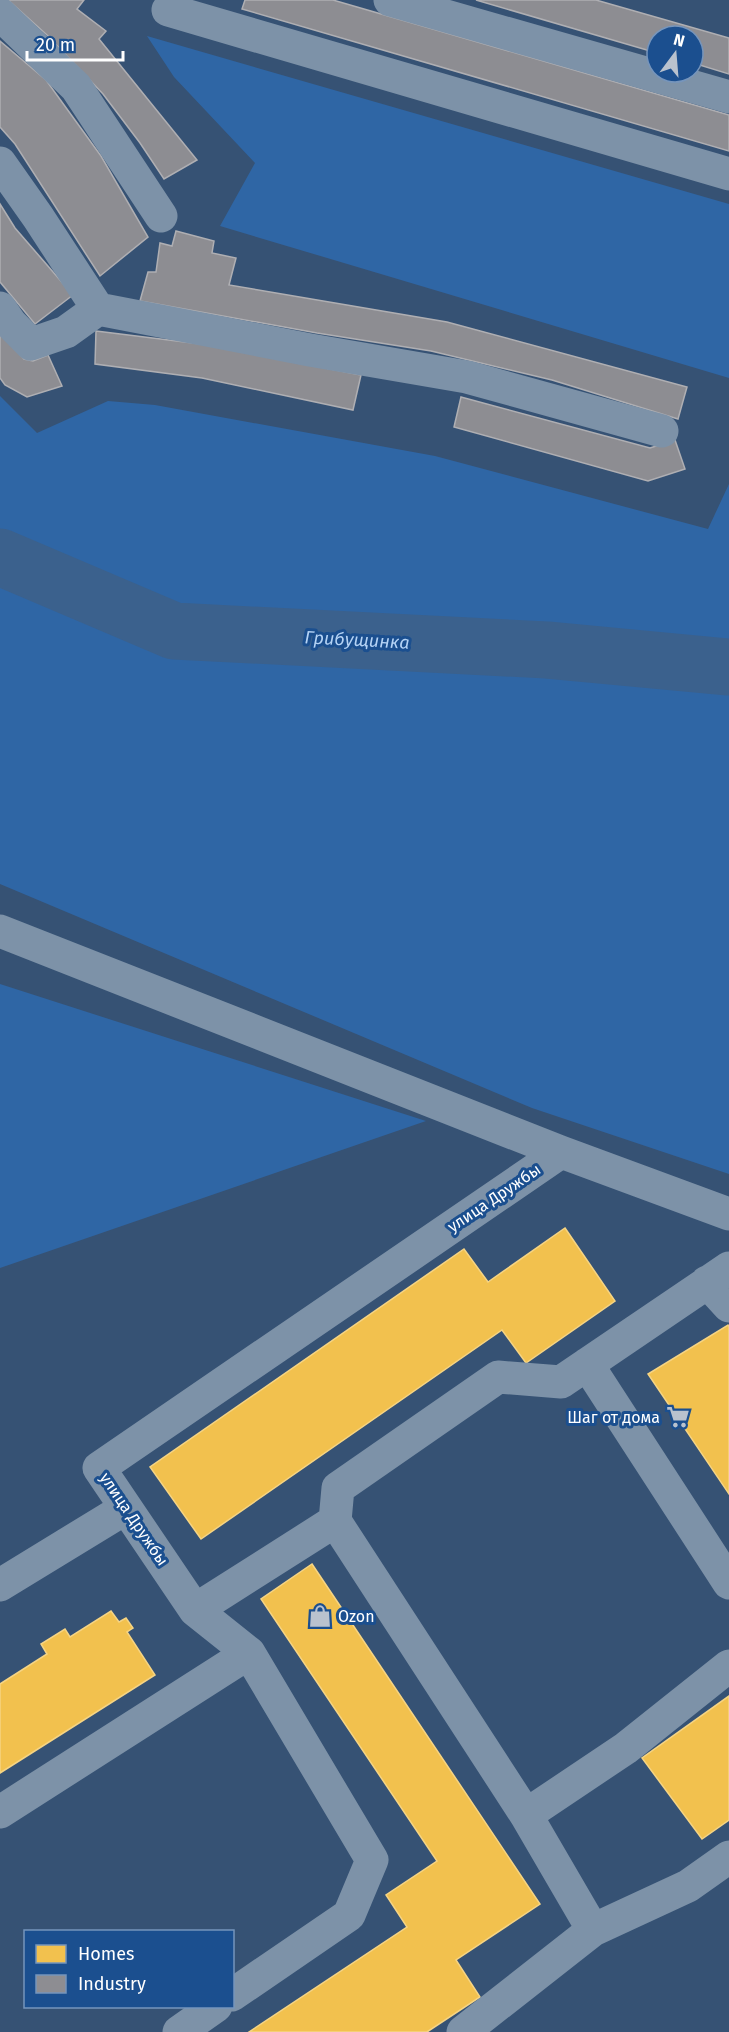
<svg xmlns="http://www.w3.org/2000/svg" width="729" height="2032" viewBox="0 0 729 2032" font-family="'Fira Sans',sans-serif">
<rect width="100%" height="100%" fill="#365274"/>
<path fill="#2f66a5" d="M147,36L729,204V378L220,226L255,163L174,77Z
M0,396L37,433L108,401L155,405L435,456L708,529L729,484V1174L532,1108L0,884Z
M0,984L426,1121L0,1268Z"/>
<path fill="#f2c14e" stroke="#f6d483" stroke-width="1.5" d="M565,1228L615,1301L526,1363L502,1330L201,1539L150,1467L464,1249L488,1282Z
M728,1325L729,1327V1494L648,1374Z
M312,1564L540,1904L456,1960L480,1997L427,2032H249L407,1927L386,1895L437,1861L261,1599Z
M111,1611L119,1622L126,1618L133,1628L127,1632L155,1675L0,1773V1684L47,1654L41,1644L65,1629L70,1637Z
M729,1696V1820L702,1839L642,1758Z"/>
<path fill="#8d8d92" stroke="#afafb3" stroke-width="1.5" d="M8,0H84L77,9L106,31L99,39L197,160L164,179L140,143L103,94L47,35Z
M245,0H333L729,115V151L242,9Z
M476,0H596L729,38V74L693,63V36H657V53Z
M0,41L46,80L101,156L148,237L100,276L15,144L0,127Z
M0,204L15,228L73,295L35,324L0,282Z
M176,231L214,241L212,253L236,258L229,285L447,322L687,387L678,419L552,380L431,351L317,333L140,301L148,272H156L160,243L172,246Z
M0,330L24,359L33,361L48,355L62,386L27,397L5,385L0,378Z
M96,331L209,345L361,375L353,410L202,378L95,364Z
M461,397L650,448L675,440L685,469L648,481L454,427Z"/>
<g fill="none" stroke-linecap="round" stroke-linejoin="round">
<path stroke="#3b618d" stroke-width="57" d="M0,557L174,631L547,650L729,667"/>
<path stroke="#7d92a8" stroke-width="33" d="M390,0L729,97
M168,10L729,174
M0,14L76,87L161,216
M0,163L38,217L98,309
M0,308L11,324L31,344L66,332L98,309L310,350L467,377L662,431
M0,931L561,1152L729,1214
M707,1282L729,1306
M587,1364L729,1583
M0,1585L126,1508
M195,1610L335,1521
M0,1812L249,1653
M526,1815L626,1748L729,1666
M593,1930L688,1886L729,1857
M232,1995L349,1915L372,1860L249,1653L195,1610L99,1468L561,1152
M179,2032L216,2006
M463,2032L593,1930L526,1815L335,1521L338,1488L498,1377L561,1382L729,1268"/>
</g>
<defs>
<g id="supermarket-bare" transform="scale(1.8)"><path d="M-6-5.5h2.5l.6 2H6L4.5 2H-2.5L-4.4-4H-6ZM-1.5 3.2a1.3 1.3 0 1 0 .1 0ZM3 3.2a1.3 1.3 0 1 0 .1 0Z" fill="#b9c2ce" stroke="#1b4f8f" stroke-width="2.5" paint-order="stroke"/></g>
<g id="shop-bare" transform="scale(1.8)"><path d="M-5-2.5h2.3a2.7 3.5 0 0 1 5.4 0H5L5.5 6h-11ZM-1.5-2.5h3a1.5 2.3 0 0 0-3 0Z" fill="#b9c2ce" stroke="#1b4f8f" stroke-width="2.5" paint-order="stroke"/></g>
</defs>
<g fill-rule="evenodd">
<use href="#supermarket-bare" x="678" y="1417"/>
<use href="#shop-bare" x="320" y="1616"/>
</g>
<g text-anchor="middle" dominant-baseline="central" stroke-width="6" stroke-linejoin="round" paint-order="stroke">
<g font-size="16" fill="#fff" stroke="#1b4f8f">
<text transform="translate(494 1198) rotate(-34)">улица Дружбы</text>
<text transform="translate(134 1519) rotate(56)">улица Дружбы</text>
</g>
<g font-size="16" fill="#fff" stroke="#1b4f8f" text-anchor="end">
<text x="660" y="1417">Шаг от дома</text>
<text x="338" y="1616" text-anchor="start">Ozon</text>
</g>
<g font-size="18" font-style="italic" fill="#b5d3f5" stroke="#1b4f8f">
<text transform="translate(357 640) rotate(3)">Грибущинка</text>
</g>
</g>
<rect x="24" y="1930" width="210" height="78" fill="#1b4f8f" stroke="#7695bc" stroke-width="1.5"/>
<rect x="36" y="1945" width="30" height="18" fill="#f2c14e" stroke="#7695bc" stroke-width="1.5"/>
<text x="78" y="1960" font-size="18" fill="#ffffff">Homes</text>
<rect x="36" y="1975" width="30" height="18" fill="#8d8d92" stroke="#7695bc" stroke-width="1.5"/>
<text x="78" y="1990" font-size="18" fill="#ffffff">Industry</text>
<g transform="translate(675 54) rotate(16)"><circle r="28" fill="#1b4f8f" stroke="#7695bc" stroke-width="1.5"/>
<path d="M0-4.5L10 22L0 15L-10 22Z" fill="#b9c2ce"/>
<text y="-9" font-size="16" font-weight="bold" text-anchor="middle" fill="#ffffff">N</text>
</g>
<path d="M27 51v9h96v-9" fill="none" stroke="#ffffff" stroke-width="3"/>
<text x="36" y="51" font-size="18" fill="#ffffff" stroke="#1b4f8f" stroke-width="4.5" paint-order="stroke">20 m</text>
</svg>
